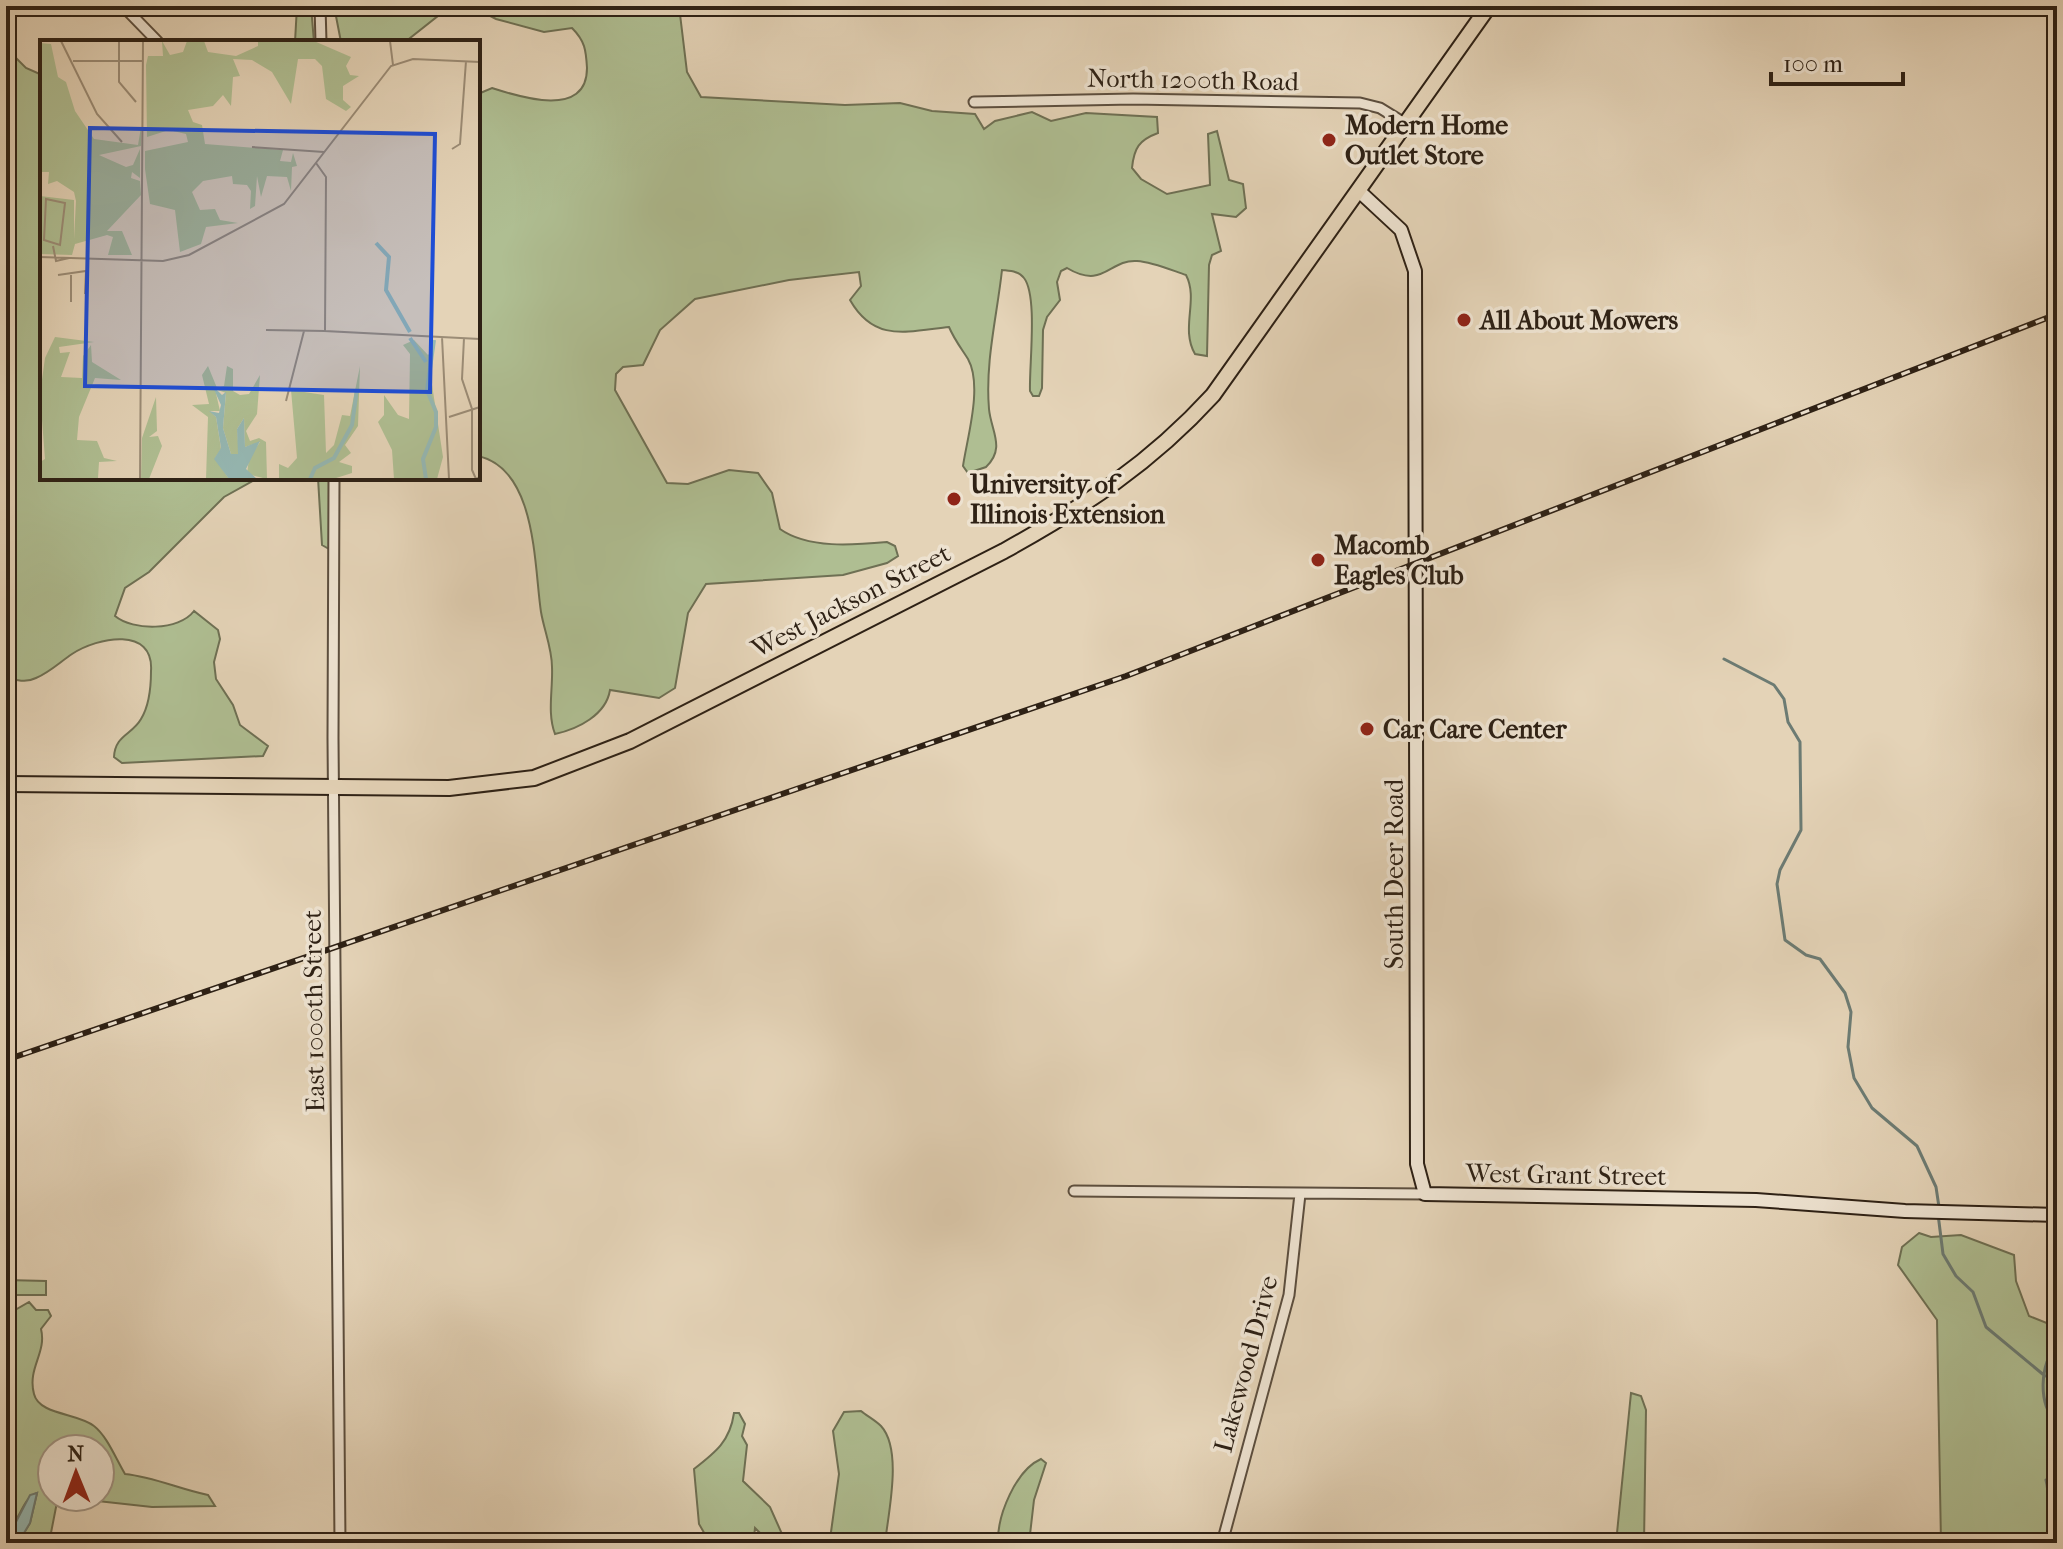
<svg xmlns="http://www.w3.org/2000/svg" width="2063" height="1549" viewBox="0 0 2063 1549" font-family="'IM FELL French Canon',serif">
<rect width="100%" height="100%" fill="#e4d3b7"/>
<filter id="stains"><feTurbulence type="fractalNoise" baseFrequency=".0025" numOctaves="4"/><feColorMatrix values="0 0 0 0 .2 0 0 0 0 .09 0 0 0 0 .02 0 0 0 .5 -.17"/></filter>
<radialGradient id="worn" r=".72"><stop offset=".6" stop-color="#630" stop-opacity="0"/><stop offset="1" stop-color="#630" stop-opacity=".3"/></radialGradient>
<path fill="#afbe92" stroke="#6e7054" stroke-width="2" d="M297,6H311L314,42H295Z
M334,6H470L438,16L405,42H341Z
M471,6H679L687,72L701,97L845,105L900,103L932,111L975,114L984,129L995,121L1032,112L1051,121L1086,113L1157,117L1158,133C1139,140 1134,148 1132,168L1141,179L1167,194L1210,185L1208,134L1217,131L1229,180L1243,184L1246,208L1236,217L1212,214L1221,251L1212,255L1209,265L1207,356L1195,354C1180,328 1199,300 1186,275C1171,270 1153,262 1137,261C1109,259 1104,290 1067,268L1061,271L1057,282L1060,300L1047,317L1043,330L1042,388L1039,396H1033L1030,391C1029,366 1038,296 1024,278C1019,271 1010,271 1002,270C997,316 985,362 989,409C991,431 1006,448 986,467L968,473L963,466C967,438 983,386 968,359C961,348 954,339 949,327C905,332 874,342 850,300L861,286L859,272L789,280L695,299L660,330L643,365L623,367L616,374L615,390L667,483L688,484L729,470L758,473L772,493L780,529C808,549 854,545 887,542L895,546L898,556L887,563L843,575L706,584L688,613L675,688L659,698L610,690C606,715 578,729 555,734C547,713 553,690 552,667C552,648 544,630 541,612C534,566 537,469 478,456V94L492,88C520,97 587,119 587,68C586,50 585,41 572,28L544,32L496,19Z
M6,48L26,68L42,75V478H258L224,497L149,572L125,588L115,616C133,631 179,631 194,611L218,630L220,639L214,662L216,679L233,705L240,725L268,746L263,756L122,763L114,757C115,735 132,735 141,719C149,706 151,686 151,671C154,626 98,637 72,654C60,662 50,672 36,678C26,683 17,680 6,678Z
M318,478H329L333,544L329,549L322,545Z
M1919,1233L1931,1237L1961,1235L2014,1255L2016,1281L2029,1316L2049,1324L2057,1302V1543H1941L1937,1320L1898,1265L1902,1247Z
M6,1280L46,1281V1295H6Z
M29,1302L36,1310H48L51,1316L41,1329C47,1353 27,1368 34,1394C39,1415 78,1413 94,1426C107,1436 116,1459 125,1474C154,1477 179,1489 208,1495L215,1506L152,1507L61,1497H100V1449H52V1497H58L49,1543H18L30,1523L37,1493C21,1499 21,1521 6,1532V1321L10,1313Z
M1631,1393L1641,1396L1646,1410L1644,1543H1616Z
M861,1411C867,1416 875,1420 881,1426C903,1450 888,1514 885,1543H823L831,1532L839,1474L833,1431L844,1412Z
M734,1413H739L745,1424L742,1436L747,1445L743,1481L770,1507L786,1543H770L755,1528L754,1537H758L759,1543H710L699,1524L694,1469C716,1452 730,1441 734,1413Z
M1041,1459L1046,1463L1034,1500L1029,1543H998C997,1515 1016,1470 1041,1459Z
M1276,1533L1299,1543H1353H1239L1248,1535Z"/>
<path fill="#95b7b2" stroke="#6c7b73" stroke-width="2" d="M37,1493L30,1523L18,1543H6V1532L15,1524L30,1495Z"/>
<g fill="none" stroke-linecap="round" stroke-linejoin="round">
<path stroke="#6c7b73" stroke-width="3" d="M1724,659L1774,685L1784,699L1788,722L1800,742L1801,830L1780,870L1777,884L1785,940L1806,955L1820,959L1845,993L1851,1012L1848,1047L1854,1078L1872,1108L1917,1146L1936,1187L1939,1207
M1938,1214L1943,1254L1956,1276L1973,1292L1986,1327L2045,1376
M2057,1345C2040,1361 2037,1408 2057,1421
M2057,1423V1434
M1623,1537L1624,1543
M2043,1543L2041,1537L2052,1532C2045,1513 2051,1498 2046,1480L2057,1479"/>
<g stroke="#5c4e3e" stroke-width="13">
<path id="minor" d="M123,6L158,42
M320,6L321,42
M974,102L1133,99L1360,103L1380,108L1406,124
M334,478L333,738L340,1543
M1074,1191L1425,1194
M1222,1543L1289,1295L1300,1194"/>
</g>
<g stroke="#2e2115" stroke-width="16">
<path id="secondary" d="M1359,191L1401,230L1415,271L1417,1164L1425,1194L1756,1200L1905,1211L2057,1215"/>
</g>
<g stroke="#2e2115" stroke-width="18">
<path id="primary" d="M6,784L449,788L534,778L630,741L1004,551C1085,506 1150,464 1213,395L1489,6"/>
</g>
<use href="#minor" stroke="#ede2d0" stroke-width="9"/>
<use href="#secondary" stroke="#ede2d0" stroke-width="12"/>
<use href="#primary" stroke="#e4d3b7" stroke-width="14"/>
<g stroke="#2e2115" stroke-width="6">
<path id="rail" d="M6,1060L1126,676L2057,314"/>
</g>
<use href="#rail" stroke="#ede2d0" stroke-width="3" stroke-dasharray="9" stroke-linecap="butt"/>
</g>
<g fill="#8f2418" stroke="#ede2d0" stroke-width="3">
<circle cx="1329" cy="140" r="8"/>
<circle cx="1464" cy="320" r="8"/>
<circle cx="954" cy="499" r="8"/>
<circle cx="1318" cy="560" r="8"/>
<circle cx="1367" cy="729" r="8"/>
</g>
<g text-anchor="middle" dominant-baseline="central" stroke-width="7" stroke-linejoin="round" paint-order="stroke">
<g font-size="26" fill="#2e2115" stroke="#ede2d0">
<text transform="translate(1193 80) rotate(1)">North 1200th Road</text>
<text transform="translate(851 601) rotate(-27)">West Jackson Street</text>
<text transform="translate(1394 874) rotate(-90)">South Deer Road</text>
<text transform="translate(314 1011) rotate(-91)">East 1000th Street</text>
<text transform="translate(1566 1175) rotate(1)">West Grant Street</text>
<text transform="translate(1246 1364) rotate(-75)">Lakewood Drive</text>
</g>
<g font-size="26" font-weight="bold" fill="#2e2115" stroke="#ede2d0" text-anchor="start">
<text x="1345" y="125">Modern Home<tspan x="1345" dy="30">Outlet Store</tspan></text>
<text x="1480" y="320">All About Mowers</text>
<text x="970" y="484">University of<tspan x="970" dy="30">Illinois Extension</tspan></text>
<text x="1334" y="545">Macomb<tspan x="1334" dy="30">Eagles Club</tspan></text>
<text x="1383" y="729">Car Care Center</text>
</g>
</g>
<g transform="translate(40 40)">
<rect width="440" height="440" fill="#e4d3b7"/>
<path d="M122,1L130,15L143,12L147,1H164L168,12L196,16L218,6V1H274L311,17L306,26L310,35L319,36L303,46V60L311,67L306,71L286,59L282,26L275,19H258L251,64L232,32L212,20L193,19L200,36L193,37L191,66L183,55L173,66L148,70L153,82L162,85L165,104L243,110L240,121L251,122L253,113L257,126L252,127L251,151L247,137L227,136L221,157L217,136L215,166L210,169L211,151L207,145L193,144L192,136L163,141L152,152L160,170L175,169L180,180L198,183L166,187L161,204L140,212L135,170L110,164L105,129V111L148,102L146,94L129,90L107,97L106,25L108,16H123ZM0,3L11,4L18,37L26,42L35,71L54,99L98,105L101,87V106L59,115L86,127L93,125L100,109V138L92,132L91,138L100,141L101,155L67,191H82L92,215H68L73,197L67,195L35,204L32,215L0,214V156L34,160V199L36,161L34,152L17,141L8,144L9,132H0ZM15,297L54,302L19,307L20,313L30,312L21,337L42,338L43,316L51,305L52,322L81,340L55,338L39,377L37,400L57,401L64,418L77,421L59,422L58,438L62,439H0V422L5,419L0,354L5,318ZM374,300L388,315L395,306L389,325L403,417L397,439H354L352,410L338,382L344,375V355L358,375L369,379L370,314L363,305ZM168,326L177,348L184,346L187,326L193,329V351L200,355L209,354L220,335L217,374L206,391L210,401L219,398L226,402L227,439L207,434L209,418L220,402L205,407L204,378L197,389L199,414H191L183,388L186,353L175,349L180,371H170L176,377L181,409L175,418L189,439H166L168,377L152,365L169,364L162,335ZM320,326L318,386L305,405L311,413L299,422L312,426V433L293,439H239V424L248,428L257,418L251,350L284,355L286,413L294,405L302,375L310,376ZM116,357L117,391L109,397L118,396L122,406L109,439H101L102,398Z" fill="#afbe92"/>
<path d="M172,345L182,355L186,352L183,388L191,414H198L197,389L204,378L205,407L220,401L206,429L217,439H189L174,419L181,408L176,377L169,371L179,373L181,365Z" fill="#95b7b2"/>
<path fill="none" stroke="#95b7b2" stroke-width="4" d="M336,203L349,217L346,250L370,292M370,298L386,322M270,439L275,428L294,418L312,385L317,349M386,439L383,419L396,387V372L387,350L394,300"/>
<path fill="none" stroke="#9b8c76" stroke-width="2" d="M21,1L57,74L82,102M79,1V42L96,62M350,1L353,25M33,21H103M212,107L284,112M412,109L420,104L426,21M276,123L286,137L285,291L440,299M6,159L25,163L20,205L4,200ZM13,206L16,221L29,218M0,217L123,221L149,215L244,164L351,26L373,19L440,22M18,235L46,231L45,254M31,235V262M226,290L285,291M402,297L409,439M424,298L422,339L432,369V430L436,439L440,437M246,361L264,291M409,377L440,367M100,439L103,1"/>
<path fill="#1d4ed8" fill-opacity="0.15" stroke="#1d4ed8" stroke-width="4" d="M50,88L395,94L390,352L45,346Z"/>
<rect width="440" height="440" fill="none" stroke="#2e2115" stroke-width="4"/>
</g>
<rect width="2063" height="1549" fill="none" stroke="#e4d3b7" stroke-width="32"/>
<rect x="8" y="8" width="2047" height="1533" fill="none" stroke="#2e2115" stroke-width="4"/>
<rect x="16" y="16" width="2031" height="1517" fill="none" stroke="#2e2115" stroke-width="2"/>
<g transform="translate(76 1473) rotate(359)"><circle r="38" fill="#ede2d0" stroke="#a19585" stroke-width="2"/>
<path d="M0-6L14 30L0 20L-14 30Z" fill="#8f2418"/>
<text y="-12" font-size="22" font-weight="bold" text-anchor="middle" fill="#2e2115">N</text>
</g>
<path d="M1771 72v12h132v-12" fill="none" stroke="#2e2115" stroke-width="4"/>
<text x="1783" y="72" font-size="24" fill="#2e2115" stroke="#ede2d0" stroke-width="6" paint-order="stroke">100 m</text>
<rect width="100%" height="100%" filter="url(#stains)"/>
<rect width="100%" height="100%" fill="url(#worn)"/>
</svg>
